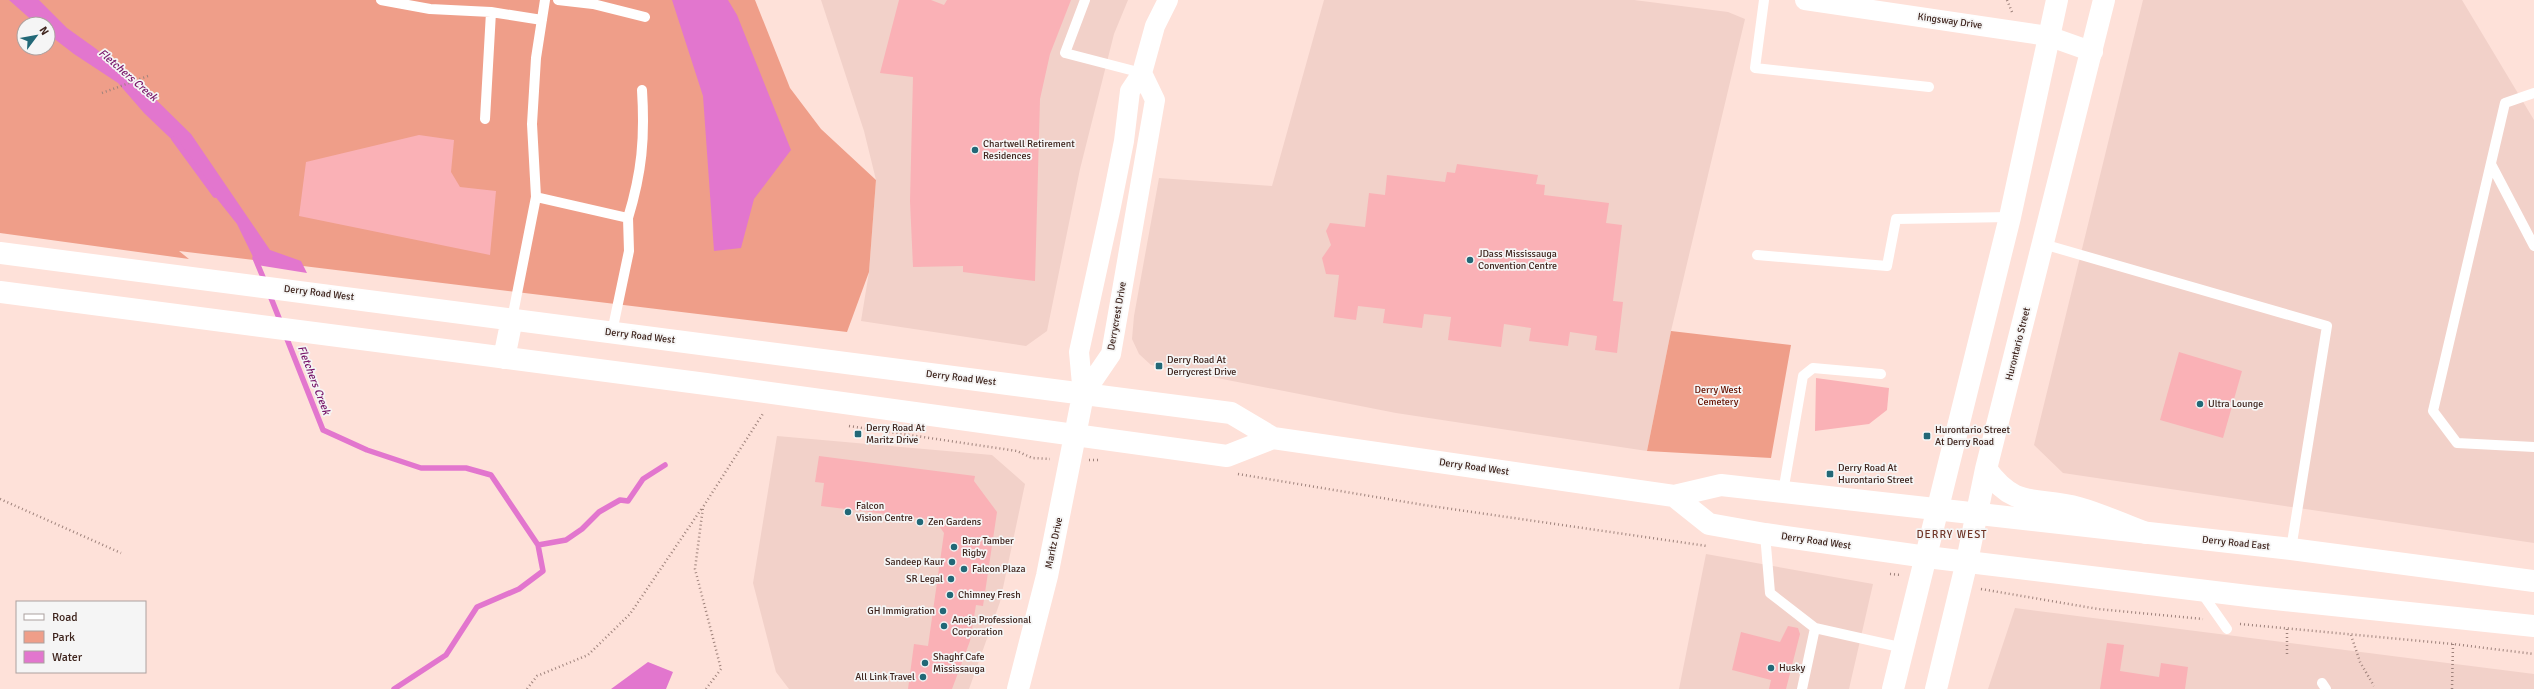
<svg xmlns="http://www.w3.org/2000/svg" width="2534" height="689" viewBox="0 0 2534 689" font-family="Signika,sans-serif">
<rect width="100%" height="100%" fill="#fee1d9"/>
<path fill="#f2d1c9" d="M821,0H1128L1114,34L1080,169L1047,331L1026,346L861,321L869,272L876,180L864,131Z
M1324,0H1634L1728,12L1745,19L1671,331L1647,451L1396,413L1151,365L1139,354L1132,339L1134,316L1159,178L1272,186Z
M2143,0H2462L2534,120V543L2063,473L2034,445Z
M777,436L992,455L1025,484L1000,602L969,689H789L776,672L753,583Z
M1706,554L1873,584L1849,689H1679Z
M2015,608L2534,674V689H1988Z"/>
<path fill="#ef9e89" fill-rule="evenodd" d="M0,0H755L790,88L821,129L876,180L869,272L847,332L179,251L189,259L0,233ZM24,24H48V48H24Z
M1671,331L1791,345L1771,458L1647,451Z"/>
<path fill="#e276ce" d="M9,0H39L67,28L95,48L139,83L191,134L270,250L301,261L307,273L257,265L237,224L210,190L188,155L144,113L118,83L74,54L48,34V24H36Z
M672,0H728L737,15L791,150L754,199L741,248L714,251L703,96Z
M648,662L673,672L666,689H611Z"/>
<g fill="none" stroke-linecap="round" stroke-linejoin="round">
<path stroke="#e276ce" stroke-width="5.5" d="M174,139L215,195
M255,258L265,282
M269,293L281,323
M285,334L323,430L367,450L421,468H466L491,475L538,545L543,571L519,589L477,607L446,655L394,689
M538,545L566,540L582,529L599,512L620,500L628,501L643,479L665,465"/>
</g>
<path fill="#fab1b6" d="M899,0H931L944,5L947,0H1071L1050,54L1040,99L1035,281L963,272V266L913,267L910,201L913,77L880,73Z
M419,135L454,140L451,172L460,187L496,191L490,255L299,216L306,162Z
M1457,164L1538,175L1536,184L1545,185L1544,195L1609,203L1606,223L1622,225L1613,301L1623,302L1617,353L1595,350L1597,336L1570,332L1568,346L1529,341L1531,328L1504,324L1501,347L1448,340L1451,317L1424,314L1422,328L1383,323L1385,309L1358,306L1356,320L1334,317L1339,275L1326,274L1322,258L1331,245L1326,231L1330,223L1365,227L1369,193L1385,195L1387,175L1445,182L1447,172L1455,173Z
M2179,352L2242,371L2223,438L2160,420Z
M1816,378L1889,388L1887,410L1869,424L1815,431Z
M819,456L975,476L974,481L997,512L983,606L976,605L970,641L952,689H908L914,644L928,646L944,533L935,520L821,506L824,483L815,482Z
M1788,626L1798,628L1800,634L1786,689H1769L1771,680L1732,670L1741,632L1780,642Z
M2107,643L2124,645L2120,671L2159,677L2161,663L2188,667L2185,689H2100Z"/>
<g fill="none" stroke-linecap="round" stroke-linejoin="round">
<path stroke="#9f837c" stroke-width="2.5" stroke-dasharray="1 3" stroke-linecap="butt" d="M2007,0L2012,12
M102,93L148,76
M849,426L1017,451L1032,458L1050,459
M1089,460H1100
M1238,474L1424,505L1707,546
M0,499L121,553
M1890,574L1901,575
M1981,589L2098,609L2203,619
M2240,624L2453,644L2534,654
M2351,635L2360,662L2374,686
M2287,654V629
M527,689L537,676L588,655L630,614L702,508
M706,689L721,669L695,569L703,507L764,412
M2452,689L2453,644"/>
<path stroke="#fff" stroke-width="10" d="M381,0L430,9L491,12L542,20
M558,0L593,4L645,17
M1085,0L1065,53L1142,73
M1764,0L1755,68L1929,87
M2534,93L2505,103L2433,411L2457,443L2534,447
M485,119L491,12
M2491,164L2534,246
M536,197L532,124L536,58L545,0
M2043,244L2327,326L2291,549
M1757,255L1887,266L1896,219L2010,217
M512,319L536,197L628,218C642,172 645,138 642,90
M612,332L629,251L628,218
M1783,492L1803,376L1813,368L1881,374
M1765,534L1770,593L1815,628L1802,689
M2201,592L2227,629
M1815,628L1904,648
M2322,683L2326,689"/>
<path stroke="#fff" stroke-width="20" d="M1805,0L2048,36L2093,52
M1083,395L1079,352L1111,206L1124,141L1130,91L1142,73L1155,26L1168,0
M1083,395L1111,354L1155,100L1142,73"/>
<path stroke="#fff" stroke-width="22" d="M0,253L1231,413L1273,438L1674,496L1721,485L2291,549L2534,581
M0,292L706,384L1227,456L1273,438
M504,358L512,319
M1674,496L1709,524L1765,534L1927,557L2256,597L2534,626
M1018,689L1047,576L1083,395"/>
<path stroke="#fff" stroke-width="22" d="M1986,469C2016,511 2037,496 2079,508C2101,514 2124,525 2146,533
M1893,689L2010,217L2057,0
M1936,689L1967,561L1986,469L2104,0"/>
</g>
<g fill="#226877" stroke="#f5f5f5" stroke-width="1.5">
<circle cx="975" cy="150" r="4"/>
<circle cx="1470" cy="260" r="4"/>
<rect x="1155" y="362" width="8" height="8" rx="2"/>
<circle cx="2200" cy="404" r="4"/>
<rect x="854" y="430" width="8" height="8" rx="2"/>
<rect x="1923" y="432" width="8" height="8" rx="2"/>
<rect x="1826" y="470" width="8" height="8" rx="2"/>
<circle cx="848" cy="512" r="4"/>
<circle cx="920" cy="522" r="4"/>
<circle cx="954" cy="547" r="4"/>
<circle cx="952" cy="562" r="4"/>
<circle cx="964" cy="569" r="4"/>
<circle cx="951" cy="579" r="4"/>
<circle cx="950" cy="595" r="4"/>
<circle cx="943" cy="611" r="4"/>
<circle cx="944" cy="626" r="4"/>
<circle cx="925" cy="663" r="4"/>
<circle cx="1771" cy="668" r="4"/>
<circle cx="923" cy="677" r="4"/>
</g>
<g text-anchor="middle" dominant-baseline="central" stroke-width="3.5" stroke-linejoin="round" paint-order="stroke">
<g font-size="10" fill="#3e241d" stroke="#f5f5f5">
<text transform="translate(1950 21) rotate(8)">Kingsway Drive</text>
<text transform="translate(319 293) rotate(7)">Derry Road West</text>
<text transform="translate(1117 316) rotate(-80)">Derrycrest Drive</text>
<text transform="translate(640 336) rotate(7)">Derry Road West</text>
<text transform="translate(2018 344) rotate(-76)">Hurontario Street</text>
<text transform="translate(961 378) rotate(7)">Derry Road West</text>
<text transform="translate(1474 467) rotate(8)">Derry Road West</text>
<text transform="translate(1816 541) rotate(8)">Derry Road West</text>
<text transform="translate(1054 543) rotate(-78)">Maritz Drive</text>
<text transform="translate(2236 543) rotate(6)">Derry Road East</text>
</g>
<g font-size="10" fill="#3e241d" stroke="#f5f5f5" text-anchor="start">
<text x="983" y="144">Chartwell Retirement<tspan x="983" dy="12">Residences</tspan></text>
<text x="1478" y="254">JDass Mississauga<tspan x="1478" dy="12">Convention Centre</tspan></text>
<text x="1167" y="360">Derry Road At<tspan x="1167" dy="12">Derrycrest Drive</tspan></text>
<text x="2208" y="404">Ultra Lounge</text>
<text x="866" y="428">Derry Road At<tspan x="866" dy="12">Maritz Drive</tspan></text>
<text x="1935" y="430">Hurontario Street<tspan x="1935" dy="12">At Derry Road</tspan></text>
<text x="1838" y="468">Derry Road At<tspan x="1838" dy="12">Hurontario Street</tspan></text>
<text x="856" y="506">Falcon<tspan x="856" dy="12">Vision Centre</tspan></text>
<text x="928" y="522">Zen Gardens</text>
<text x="962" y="541">Brar Tamber<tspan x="962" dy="12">Rigby</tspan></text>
<text x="944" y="562" text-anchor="end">Sandeep Kaur</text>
<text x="972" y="569">Falcon Plaza</text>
<text x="943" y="579" text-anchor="end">SR Legal</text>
<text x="958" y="595">Chimney Fresh</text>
<text x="935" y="611" text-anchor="end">GH Immigration</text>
<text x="952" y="620">Aneja Professional<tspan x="952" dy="12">Corporation</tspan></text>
<text x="933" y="657">Shaghf Cafe<tspan x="933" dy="12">Mississauga</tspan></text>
<text x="1779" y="668">Husky</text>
<text x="915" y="677" text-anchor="end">All Link Travel</text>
</g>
<g font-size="10" fill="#651100" stroke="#f5f5f5">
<text x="1718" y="390">Derry West<tspan x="1718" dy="12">Cemetery</tspan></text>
</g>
<g font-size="11" font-style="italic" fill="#771569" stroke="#f5f5f5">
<text transform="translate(128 75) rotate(41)">Fletchers Creek</text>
<text transform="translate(314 380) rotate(69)">Fletchers Creek</text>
</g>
<g font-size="11" letter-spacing="1" fill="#6e3527" stroke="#f5f5f5">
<text x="1952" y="534">DERRY WEST</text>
</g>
</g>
<rect x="16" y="601" width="130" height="72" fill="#f5f5f5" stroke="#aca19f"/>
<rect x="24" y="614" width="20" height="6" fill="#ffffff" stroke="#aca19f"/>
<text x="52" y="621" font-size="12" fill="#3e241d">Road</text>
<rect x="24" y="631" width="20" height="12" fill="#ef9e89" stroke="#aca19f"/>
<text x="52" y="641" font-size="12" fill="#3e241d">Park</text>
<rect x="24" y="651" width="20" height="12" fill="#e276ce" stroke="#aca19f"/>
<text x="52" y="661" font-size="12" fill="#3e241d">Water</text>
<g transform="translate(36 36) rotate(58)"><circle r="19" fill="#f5f5f5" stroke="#aca19f"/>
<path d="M0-3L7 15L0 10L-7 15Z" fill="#226877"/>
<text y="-6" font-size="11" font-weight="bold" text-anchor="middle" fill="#3e241d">N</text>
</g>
</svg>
